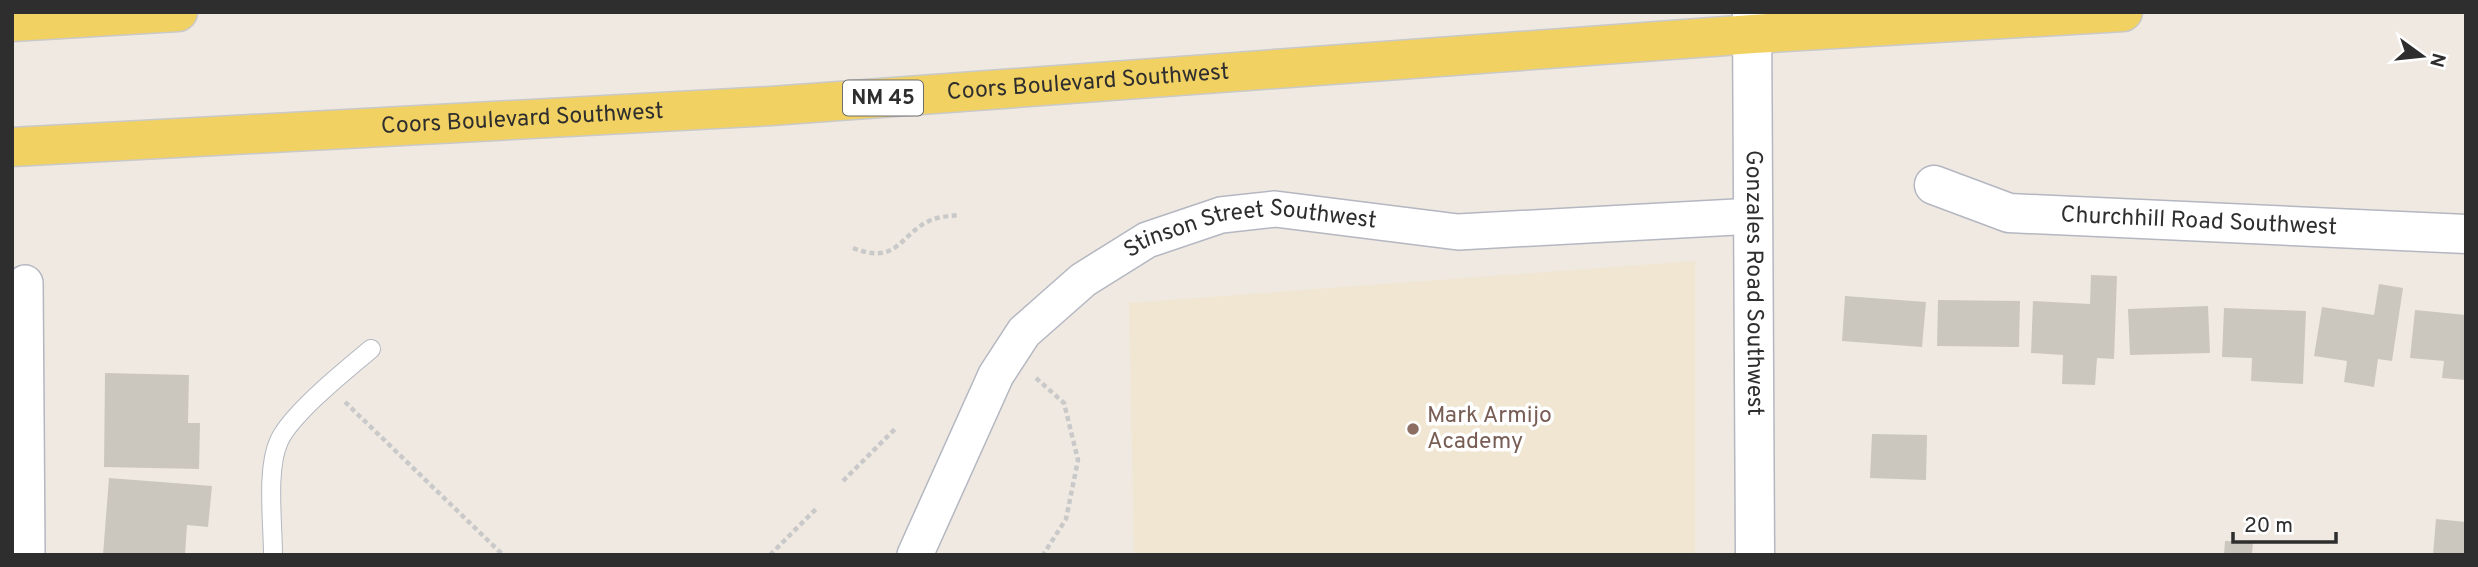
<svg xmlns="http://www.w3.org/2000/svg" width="2478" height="567" viewBox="0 0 2478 567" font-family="Overpass,sans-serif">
<rect width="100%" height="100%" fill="#efe9e1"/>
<path fill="#f0e6d1" d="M1695,261V555H1134L1129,303Z"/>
<path fill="#cbc7bf" d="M2091,275L2117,276L2114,359L2097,358L2095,385L2062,384L2063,355L2031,353L2033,301L2090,304Z
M2379,284L2403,288L2392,361L2378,359L2374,387L2344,382L2347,361L2314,356L2322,307L2374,315Z
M1845,296L1926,302L1922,347L1842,341Z
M1938,300L2020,301L2019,347L1937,346Z
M2208,306L2210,353L2130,355L2128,309Z
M2224,308L2306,311L2303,384L2251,381L2252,358L2222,357Z
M2415,310L2466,315V380L2442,378L2444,361L2410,358Z
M105,373L189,375L188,423H200L199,469L104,467Z
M1872,434L1927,435L1926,480L1870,478Z
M109,478L212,486L208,527L187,525L185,555H103Z
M2436,519L2466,522V555H2433Z
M2225,541L2253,542L2252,555H2224Z"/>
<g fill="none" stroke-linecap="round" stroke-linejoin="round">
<g stroke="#b4b7c1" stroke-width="20">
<path id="lane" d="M273,555C273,523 266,469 279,441C291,414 347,369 371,349"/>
</g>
<g stroke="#b4b7c1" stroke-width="38">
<g id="street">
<path d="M25,283L27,555"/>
<path id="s1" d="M915,555L996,375L1024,332L1083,280L1147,240L1221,215L1275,209L1458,232L1754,216"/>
</g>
</g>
<g stroke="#b4b7c1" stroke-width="41">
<g id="secondary">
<path id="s2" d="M1752,12L1755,555"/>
<path id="s3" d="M1934,185L2009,213L2466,234"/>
</g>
</g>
<g stroke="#c9c9c9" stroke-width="41">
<g id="primary">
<path d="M12,22L178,12"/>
<path id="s4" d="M12,147L771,106L1753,34L2123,12"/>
</g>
</g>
<path stroke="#c9c9c9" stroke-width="4.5" stroke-dasharray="5 3.5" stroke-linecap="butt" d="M853,248C899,266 900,233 931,220C939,217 949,216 958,215
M1036,378L1064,403L1078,460L1066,519L1043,555
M345,402L503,555
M843,481L895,429
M770,555L818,507"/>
<use href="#lane" stroke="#fff" stroke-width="18"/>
<use href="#street" stroke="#fff" stroke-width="35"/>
<use href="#secondary" stroke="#fff" stroke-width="38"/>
<use href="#primary" stroke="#f2d163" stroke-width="38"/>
</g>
<circle fill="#8d6e63" stroke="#fff" stroke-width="2.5" cx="1413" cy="429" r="7"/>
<g text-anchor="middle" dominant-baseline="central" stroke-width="7" stroke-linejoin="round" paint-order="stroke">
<rect fill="#fff" stroke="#6d6d6d" stroke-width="2" x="843" y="80.5" width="80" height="35" rx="5"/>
<g font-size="21" font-weight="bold" fill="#2e2e2e">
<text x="883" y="98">NM 45</text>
</g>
<g font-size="23" fill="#2e2e2e" stroke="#fff">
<text stroke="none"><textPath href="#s4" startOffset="1078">Coors Boulevard Southwest</textPath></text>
<text stroke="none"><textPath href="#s4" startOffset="511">Coors Boulevard Southwest</textPath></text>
<text stroke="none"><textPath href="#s3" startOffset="270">Churchhill Road Southwest</textPath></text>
<text stroke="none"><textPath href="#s1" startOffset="508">Stinson Street Southwest</textPath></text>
<text stroke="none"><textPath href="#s2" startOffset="271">Gonzales Road Southwest</textPath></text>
</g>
<g font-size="23" fill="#785e54" stroke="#fff" text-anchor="start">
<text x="1427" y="416">Mark Armijo<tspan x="1427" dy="26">Academy</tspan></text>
</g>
</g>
<rect width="2478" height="567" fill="none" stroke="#2e2e2e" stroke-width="28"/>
<g transform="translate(2422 56) rotate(105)" stroke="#ffffff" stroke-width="5" paint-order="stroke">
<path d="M0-5L12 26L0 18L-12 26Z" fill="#2e2e2e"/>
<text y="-10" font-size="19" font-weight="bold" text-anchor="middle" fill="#2e2e2e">N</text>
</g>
<path d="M2233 532v10h103v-10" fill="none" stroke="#2e2e2e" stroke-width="3.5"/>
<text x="2244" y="532" font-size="21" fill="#2e2e2e" stroke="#ffffff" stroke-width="5" paint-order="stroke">20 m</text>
</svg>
